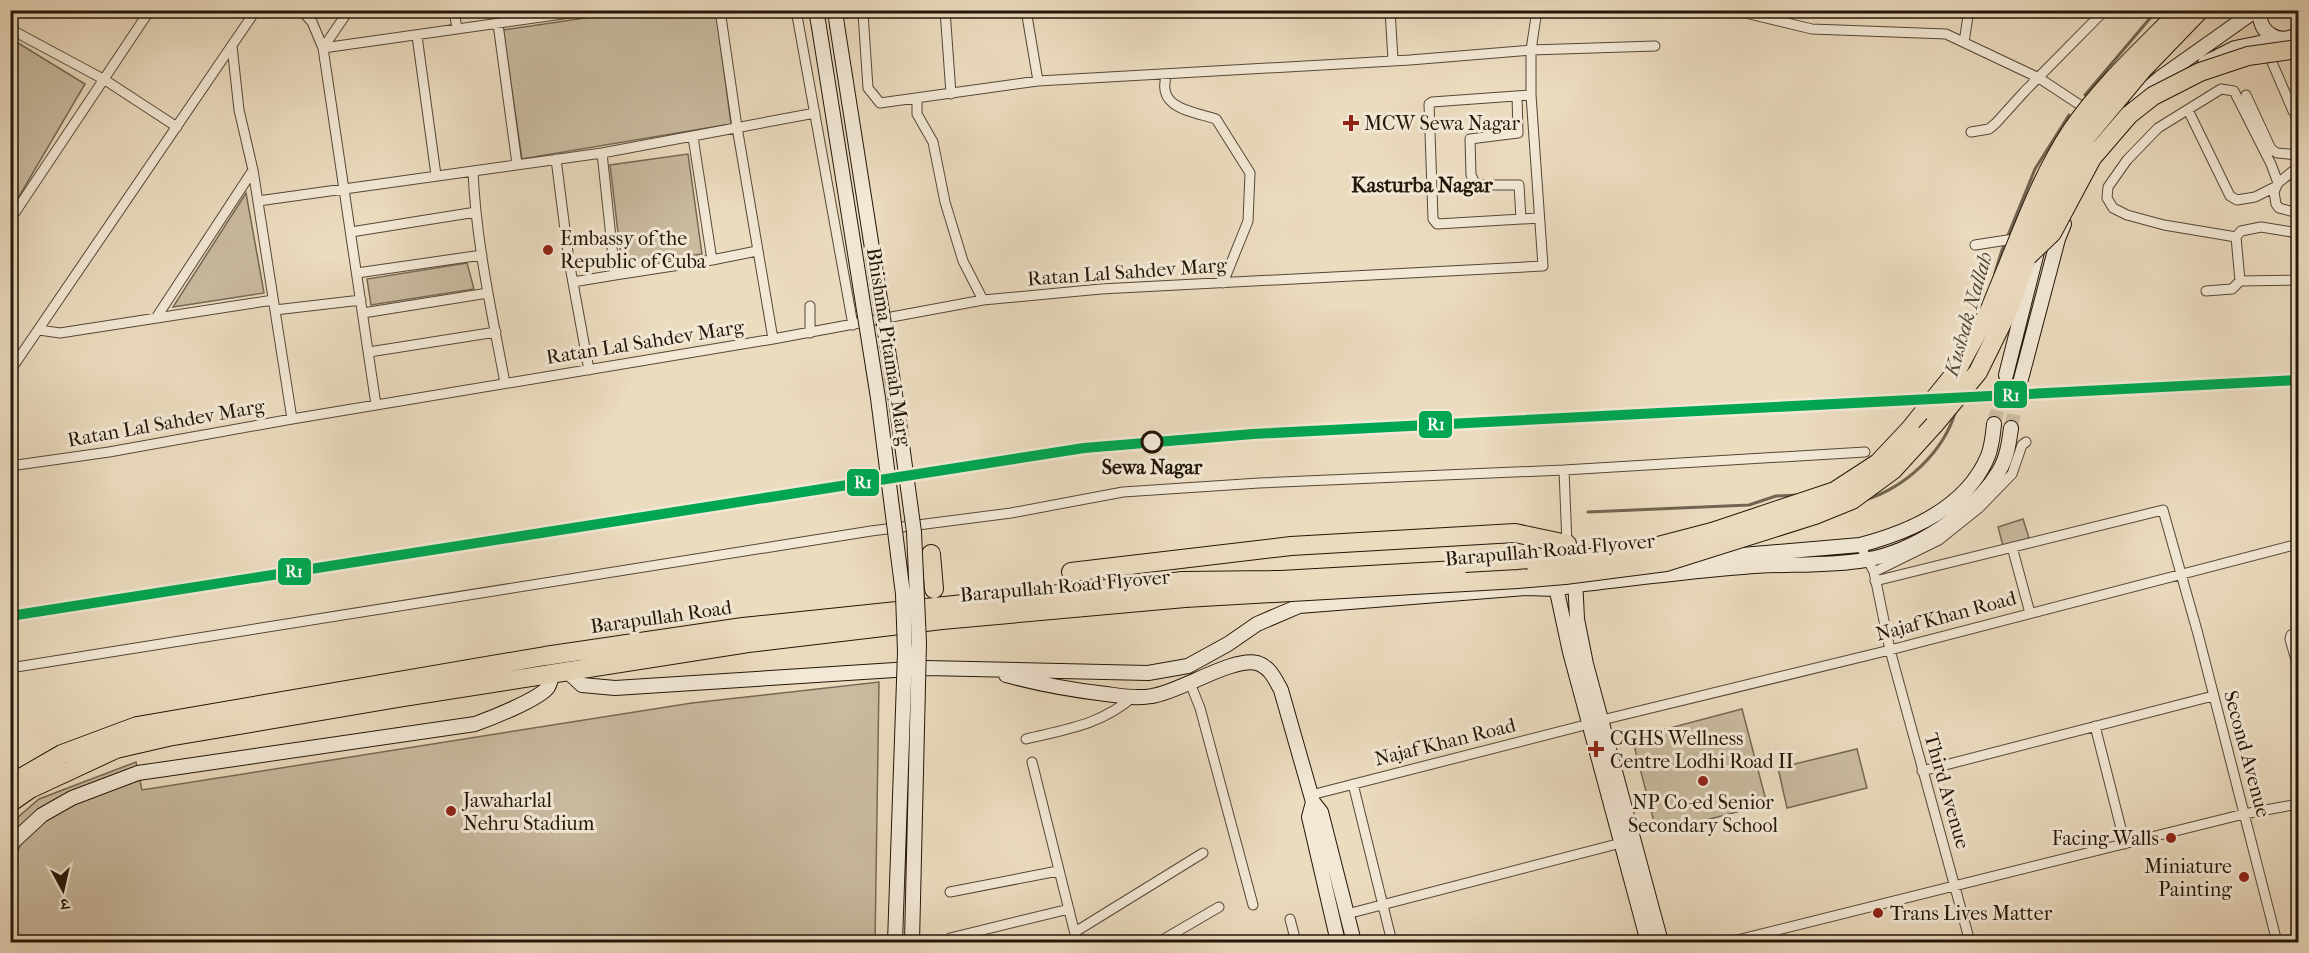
<svg xmlns="http://www.w3.org/2000/svg" width="2309" height="953" viewBox="0 0 2309 953" font-family="'IM FELL French Canon','Noto Serif Devanagari',serif">
<rect width="100%" height="100%" fill="#ebdbbf"/>
<filter id="stains"><feTurbulence type="fractalNoise" baseFrequency=".00333" numOctaves="4"/><feColorMatrix values="0 0 0 0 .2 0 0 0 0 .09 0 0 0 0 .02 0 0 0 .5 -.17"/></filter>
<radialGradient id="worn" r=".72"><stop offset=".6" stop-color="#630" stop-opacity="0"/><stop offset="1" stop-color="#630" stop-opacity=".3"/></radialGradient>
<path fill="#c9baa0" stroke="#766854" stroke-width="1.5" d="M633,11H716L731,124L522,159L503,30Z
M10,38L85,84L17,200L10,164Z
M688,154L702,254L622,266L610,165Z
M246,193L264,293L173,307Z
M467,263L474,289L371,305L367,279Z
M2023,519L2029,538L2003,546L1998,527Z
M879,682L875,942H11L10,824L39,799L136,762L142,790L692,703Z
M1742,709L1767,804L1657,833L1632,738Z
M1857,749L1867,788L1787,808L1778,768Z"/>
<g fill="none" stroke-linecap="round" stroke-linejoin="round">
<path stroke="#726451" stroke-width="3" d="M2085,95L2157,10
M1995,273L2002,250L2035,169L2069,115
M1865,500C1906,487 1944,452 1956,410
M1588,512L1749,505L1776,496L1797,495"/>
<path stroke="#cdbda4" stroke-width="14" stroke-dasharray="14 7" stroke-linecap="butt" d="M1994,424L2006,375
M2011,428L2021,379"/>
<g stroke="#554736" stroke-width="11">
<path id="street" d="M301,10L312,22L323,48L376,405
M454,10L457,29
M720,10L737,127L773,339
M796,10L853,325
M945,10L951,94
M1026,10L1038,81
M1390,10L1393,60
M1733,10L1812,29L1946,34L2039,78L2089,111
M863,13L868,88L880,103L1038,81L1410,60L1531,50L1655,46
M835,14L888,10
M498,24L517,164
M10,29L105,80L177,127
M417,36L436,175
M1964,42L1969,10
M232,46L239,110L253,170L292,419
M323,48L591,10
M323,48L349,10
M2268,53L2293,111L2298,118
M1167,74C1155,108 1191,111 1216,119L1250,173L1248,221L1223,283
M1531,95L1432,102L1429,104L1433,219L1437,224L1539,218
M2246,95L2271,149L2277,153L2298,155
M1517,96L1518,133L1470,139L1471,175L1476,185H1519L1521,219
M917,100V114L933,142L945,202L963,261L983,300
M2188,110L2230,196L2237,200L2255,197L2275,187
M1971,132L1989,129L1996,123L2025,91L2105,10
M602,153L615,275L712,260L693,137
M556,159L569,261L589,370
M2298,167L2278,183L2274,192L2276,204L2279,208L2298,213
M473,171C476,243 492,313 505,383
M10,194L14,214
M258,201L602,153L815,113
M10,220L150,10
M351,232L476,212
M2236,237L2164,225L2127,215L2113,208L2107,198L2108,187L2127,160L2158,128L2221,89L2234,91L2271,164L2278,183
M1975,245L2020,238
M712,260L757,251
M357,273L482,255
M2240,281L2236,237L2241,231L2261,227L2298,233
M573,282L615,275
M2206,291L2232,289L2240,281L2298,280
M810,306V333
M275,310L361,300
M363,313L488,293
M156,318L253,170
M39,330L60,333L273,300
M369,352L496,332
M10,371L256,10
M10,466L109,452L292,419L773,339L983,300L1101,289L1543,266L1531,95V50L1537,10
M1564,470L1865,452
M1860,545L1874,572L1890,650L1970,942
M2012,547L2030,613
M1874,572L1939,540L1979,508L2012,474L2022,445L2026,442
M1875,581L2163,510L2198,634L2277,942
M2298,631L2291,635L2290,639L2298,667
M10,668L871,531L1011,513L1123,492L1259,483L1564,470L1567,544
M1190,683L1200,708L1253,905
M1602,720L1890,650L2298,544
M2095,726L2125,844
M1026,739C1067,729 1100,725 1133,697
M1032,762L1077,942
M1922,771L2213,696
M1353,784L1392,942
M1311,795L1589,724
M950,892L1058,871
M1347,914L1621,843
M1290,919L1296,942
M1075,932L1203,853
M950,938L1069,909
M1159,942L1219,907
M1729,942L2244,814L2298,804"/>
</g>
<g stroke="#231608" stroke-width="16">
<path id="secondary" d="M816,10L819,27
M835,10L837,25
M2260,10C2257,33 2280,46 2298,34
M2205,63L2235,48L2279,39
M2135,99L2160,78L2256,10
M2006,375L2037,252
M2021,379L2058,239L2064,224
M1694,559L1860,545C1910,532 1967,507 1988,456C1992,446 1993,434 1994,424
M1575,578L1577,619L1586,664L1661,942
M1555,582L1570,652L1648,942
M568,672L582,685L615,688L926,668L1148,673L1188,666L1228,644L1257,624L1299,606L1526,588L1556,589L1576,585C1631,579 1687,571 1743,567C1783,563 1825,567 1865,560C1913,552 1974,513 1999,471C2007,458 2009,443 2011,428
M1006,675C1039,684 1072,690 1106,694C1121,696 1137,699 1152,696C1180,692 1232,657 1257,663C1270,667 1275,679 1281,690L1313,802L1321,812L1354,942
M1313,802L1309,817L1338,942
M10,849L14,841L42,815L72,798L138,773L475,724C489,719 540,699 548,687C550,684 551,678 553,674"/>
</g>
<g stroke="#231608" stroke-width="20">
<path id="highway" d="M1934,425L1978,372L2009,309L2028,256
M1910,429L1956,372L1990,309L2012,255
M931,554L934,589
M1071,572L1291,546L1515,533L1567,544
M10,784L62,754L137,726L545,656L743,627L1183,581
M10,803L30,789L116,749L168,737L398,698L748,643L942,620L1185,598"/>
</g>
<use href="#street" stroke="#f2e8d5" stroke-width="9"/>
<use href="#secondary" stroke="#f2e8d5" stroke-width="14"/>
<use href="#highway" stroke="#ebdbbf" stroke-width="18"/>
<g stroke="#231608" stroke-width="16" stroke-linecap="butt">
<path id="secondary-bridge" d="M837,25L896,401L914,532L919,643L912,942
M819,27L878,398L903,594L905,652L895,942"/>
</g>
<g stroke="#231608" stroke-width="20" stroke-linecap="butt">
<path id="highway-bridge" d="M2032,249L2055,192L2087,136L2143,69L2200,10
M2012,255C2029,213 2046,169 2072,130C2102,86 2143,49 2181,10
M2028,256L2052,233L2092,158L2129,115L2153,96L2200,72L2248,56L2298,49
M1536,566L1639,551L1712,532L1835,491L1878,463L1910,429
M1183,581L1281,580L1457,570
M1185,598L1518,579L1565,575L1666,562L1815,515L1852,500L1893,470L1934,425"/>
</g>
<use href="#secondary-bridge" stroke="#f2e8d5" stroke-width="14"/>
<use href="#highway-bridge" stroke="#ebdbbf" stroke-width="18"/>
<g stroke="#f2e8d5" stroke-width="15">
<path id="rail-1" d="M10,616L1084,448L1253,434L2298,380"/>
</g>
<use href="#rail-1" stroke="#00a651" stroke-width="10"/>
</g>
<g fill="#8f2418" stroke="#f2e8d5" stroke-width="2">
<path d="M1348 114h6v6h6v6h-6v6h-6v-6h-6v-6h6z"/>
<circle cx="548" cy="250" r="6"/>
<path d="M1593 740h6v6h6v6h-6v6h-6v-6h-6v-6h6z"/>
<circle cx="1703" cy="781" r="6"/>
<circle cx="451" cy="811" r="6"/>
<circle cx="2171" cy="838" r="6"/>
<circle cx="2244" cy="877" r="6"/>
<circle cx="1878" cy="913" r="6"/>
</g>
<circle fill="#f2e8d5" stroke="#231608" stroke-width="3" cx="1152" cy="442" r="10"/>
<g text-anchor="middle" dominant-baseline="central" stroke-width="6" stroke-linejoin="round" paint-order="stroke">
<g font-size="20" fill="#231608" stroke="#f2e8d5" text-anchor="start">
<text x="1364" y="123">MCW Sewa Nagar</text>
<text x="560" y="238">Embassy of the<tspan x="560" dy="23">Republic of Cuba</tspan></text>
<text x="1610" y="738">CGHS Wellness<tspan x="1610" dy="23">Centre Lodhi Road II</tspan></text>
<text x="463" y="800">Jawaharlal<tspan x="463" dy="23">Nehru Stadium</tspan></text>
<text x="1703" y="802" text-anchor="middle">NP Co-ed Senior<tspan x="1703" dy="23">Secondary School</tspan></text>
<text x="2159" y="838" text-anchor="end">Facing Walls</text>
<text x="2232" y="866" text-anchor="end">Miniature<tspan x="2232" dy="23">Painting</tspan></text>
<text x="1890" y="913">Trans Lives Matter</text>
</g>
<g font-size="20" fill="#231608" stroke="#f2e8d5">
<text transform="translate(1127 272) rotate(-4)">Ratan Lal Sahdev Marg</text>
<text transform="translate(645 342) rotate(-9)">Ratan Lal Sahdev Marg</text>
<text transform="translate(889 347) rotate(81)">Bhishma Pitamah Marg</text>
<text transform="translate(166 423) rotate(-10)">Ratan Lal Sahdev Marg</text>
<text transform="translate(1550 550) rotate(-5)">Barapullah Road Flyover</text>
<text transform="translate(1065 586) rotate(-5)">Barapullah Road Flyover</text>
<text transform="translate(1946 616) rotate(-15)">Najaf Khan Road</text>
<text transform="translate(661 617) rotate(-8)">Barapullah Road</text>
<text transform="translate(1445 742) rotate(-14)">Najaf Khan Road</text>
<text transform="translate(2247 754) rotate(75)">Second Avenue</text>
<text transform="translate(1947 791) rotate(74)">Third Avenue</text>
</g>
<g font-size="20" font-weight="bold" fill="#231608" stroke="#f2e8d5">
<text x="1152" y="467">Sewa Nagar</text>
</g>
<g font-size="21" font-weight="bold" fill="#231608" stroke="#f2e8d5">
<text x="1422" y="185">Kasturba Nagar</text>
</g>
<g font-size="21" font-style="italic" fill="#584a38" stroke="#f2e8d5">
<text transform="translate(1968 314) rotate(-74)">Kushak Nallah</text>
</g>
</g>
<g stroke="#f2e8d5" stroke-width="2">
<rect x="1993" y="380" width="35" height="29" rx="6" fill="#00a651"/>
<rect x="1418" y="410" width="35" height="29" rx="6" fill="#00a651"/>
<rect x="846" y="468" width="34" height="29" rx="6" fill="#00a651"/>
<rect x="277" y="557" width="35" height="29" rx="6" fill="#00a651"/>
</g>
<g font-size="16" text-anchor="middle" font-weight="bold" fill="#fff">
<text x="2011" y="401">R1</text>
<text x="1436" y="430">R1</text>
<text x="863" y="488">R1</text>
<text x="294" y="577">R1</text>
</g>
<rect width="2309" height="953" fill="none" stroke="#ebdbbf" stroke-width="36"/>
<rect x="12" y="12" width="2285" height="929" fill="none" stroke="#231608" stroke-width="3"/>
<rect x="18" y="18" width="2273" height="917" fill="none" stroke="#231608" stroke-width="1.5"/>
<g transform="translate(63 890) rotate(172)" stroke="#f2e8d5" stroke-width="4.5" paint-order="stroke">
<path d="M0-4.5L10 22L0 15L-10 22Z" fill="#231608"/>
<text y="-9" font-size="16" font-weight="bold" text-anchor="middle" fill="#231608">उ</text>
</g>
<rect width="100%" height="100%" filter="url(#stains)"/>
<rect width="100%" height="100%" fill="url(#worn)"/>
</svg>
